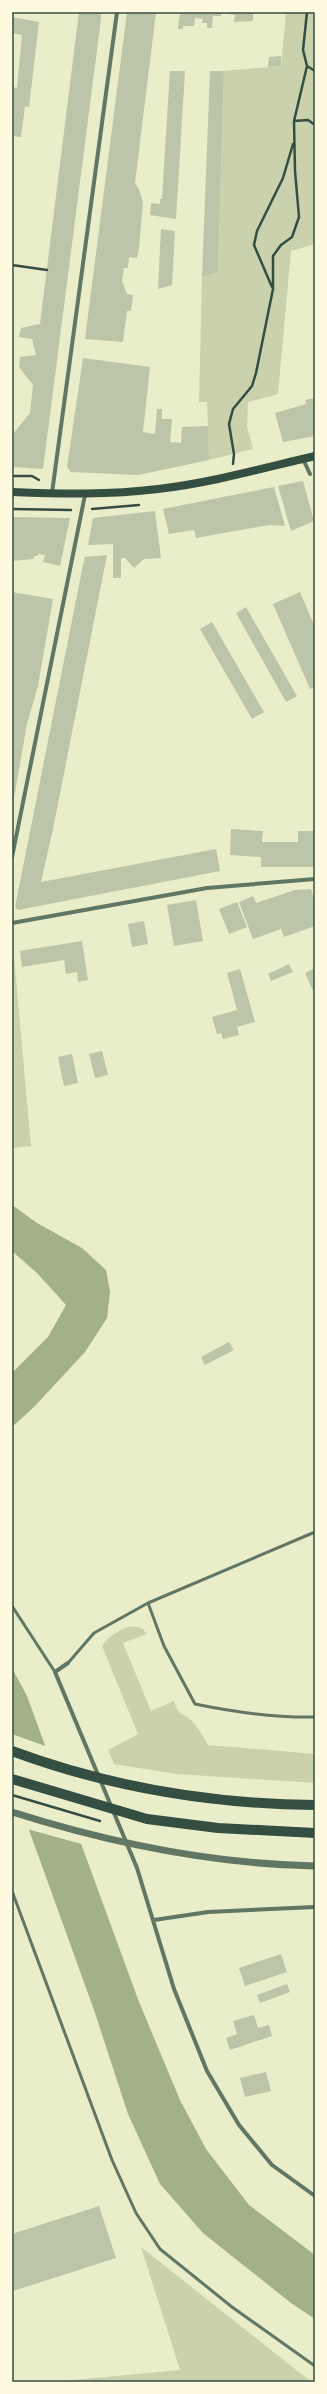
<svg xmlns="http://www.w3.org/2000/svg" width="327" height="2394" viewBox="0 0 327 2394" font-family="Ubuntu,sans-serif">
<rect width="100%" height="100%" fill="#e9edc9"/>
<path fill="#cad2ad" d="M286,12H315V244L291,251L278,394L248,402L247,427L253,449L209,460L207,402H199L202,277L218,272L224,71L281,66Z
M12,934L31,1146L12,1148Z
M130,1626L142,1628L147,1634L123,1643L151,1711L174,1701C179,1718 183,1712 192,1721C199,1729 203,1736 208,1745L315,1754V1783L177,1774L114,1764L108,1750L138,1734L102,1646C109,1636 118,1631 130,1626Z
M141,2247L305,2377L312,2382H53L180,2370Z"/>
<path fill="#a3b18a" d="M12,1205L37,1223L82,1248L106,1270L110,1292L107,1318L85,1352L34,1407L12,1427V1373L48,1337L66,1305L37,1273L12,1251Z
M12,1668L27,1696L139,2002L180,2100L206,2149L249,2205L315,2255V2319L291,2303L203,2233L160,2184L128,2114L94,2010L12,1783Z"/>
<path fill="#e9edc9" d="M12,1734L48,1747L85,1845L27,1829L12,1788Z"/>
<path fill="#bcc5a7" d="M79,12H101V19L43,469L12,467V435L30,413L33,385L19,367L20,357L36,355L32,339L19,337L21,328L40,324Z
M127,12H156L135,183L139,189L143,202L139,248L137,258L129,257L128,268H124L122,281L127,294L133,295L131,311H127L123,342L85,339Z
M180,12H253V21L234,22L235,15L221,13V16H213L212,28H207V23H202L203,19L195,18L194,26H183V29H178Z
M12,17L39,22L29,107L25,106L21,137L12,136V87L17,88L22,35L12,33Z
M281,56V66L268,67L269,57Z
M170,71H185L176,219L150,215L151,203L160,204V199H162Z
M210,71H224L218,272L202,277Z
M161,229L175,231L172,285L158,289Z
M83,358L150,367L143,432L155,434L157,409H162V419H172L170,442L181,443L182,427L208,426L209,460L138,475L71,472L67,467Z
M315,398V436L283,442L275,413L306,404L305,400Z
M303,481L314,521L291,531L278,486Z
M274,487L285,526L269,525L196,538L194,530L169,534L163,509Z
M155,511L161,558L144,559L134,568L125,558H121V578H113V544L88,545L93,518Z
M12,517L70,518L60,566L43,562L45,555L38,554V556H34V559L12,561Z
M107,555L53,829L41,882L216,849L220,871L18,910L15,907L83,565L85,557Z
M12,592L53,599L38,686L27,724L13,804Z
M300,592L315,627V687L310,689L273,604Z
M246,607L297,696L286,702L236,613Z
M212,622L264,712L252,719L200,629Z
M231,829L263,831L262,842H298V831H315V867H261V857L230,855Z
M311,889L315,902V926L284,937L281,929L253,939L239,902L253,896L256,903L295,890Z
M196,900L203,941L174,946L167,905Z
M237,902L247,927L229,934L219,909Z
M144,921L148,944L132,947L128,924Z
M82,941L88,980L78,982L77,972L66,974L64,960L22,967L20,951Z
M289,964L293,972L271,981L268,974Z
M315,968V995L305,973Z
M240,969L255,1022L237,1027L239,1035L223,1039L221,1033L217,1034L212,1017L237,1010L227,973Z
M102,1051L108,1075L95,1078L89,1054Z
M72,1054L78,1083L64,1086L58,1057Z
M229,1342L234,1350L205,1365L201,1357Z
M281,1954L287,1972L245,1986L239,1968Z
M287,1984L290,1992L260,2003L257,1995Z
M254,2015L258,2028L269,2025L272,2036L230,2050L226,2038L237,2034L233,2021Z
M266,2072L271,2091L245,2097L240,2078Z
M99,2206L116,2258L13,2291L12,2234Z"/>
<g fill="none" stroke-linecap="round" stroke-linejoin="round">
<path stroke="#344e41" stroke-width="2.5" d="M307,66L315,71
M294,121L308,120L315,125
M12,265L47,270
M272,287L254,245L257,231L283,178L293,144
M233,464L234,454L229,424L233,409L252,386L256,373L273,289V256L281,245L292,237L299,217L295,171L294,121L307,66L303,50L307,12
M12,476H32L39,480
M12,509L71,510
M92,509L139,505
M12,1795L100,1821"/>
<path stroke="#617663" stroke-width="3" d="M148,1603L164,1646L195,1704C234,1712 275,1718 315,1717
M12,1606L55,1672
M68,1663L94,1633L148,1603L315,1532
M12,1891L112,2160L136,2213L160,2249L232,2307L315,2366"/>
<path stroke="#617663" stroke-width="4" d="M303,459L310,474
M52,493L117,12
M12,857L85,495
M12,923L207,888L315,879
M68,1663L55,1672L137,1868L174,1989L207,2071L239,2125L272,2165L315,2196
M154,1920L208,1912L315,1907"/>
<path stroke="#617663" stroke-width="7" d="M12,1812C110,1843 212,1864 315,1866"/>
<path stroke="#344e41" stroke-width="8" d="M12,492C61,494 109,495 158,489C211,483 263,468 315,456"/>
<path stroke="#344e41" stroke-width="10" d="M12,1751C109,1787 211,1804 315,1805
M12,1779L147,1819L218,1828L315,1833"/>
</g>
<rect width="327" height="2394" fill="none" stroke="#fefae0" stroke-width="26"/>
<rect x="13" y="13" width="301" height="2368" fill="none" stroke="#344e41" stroke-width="1.5"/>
</svg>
